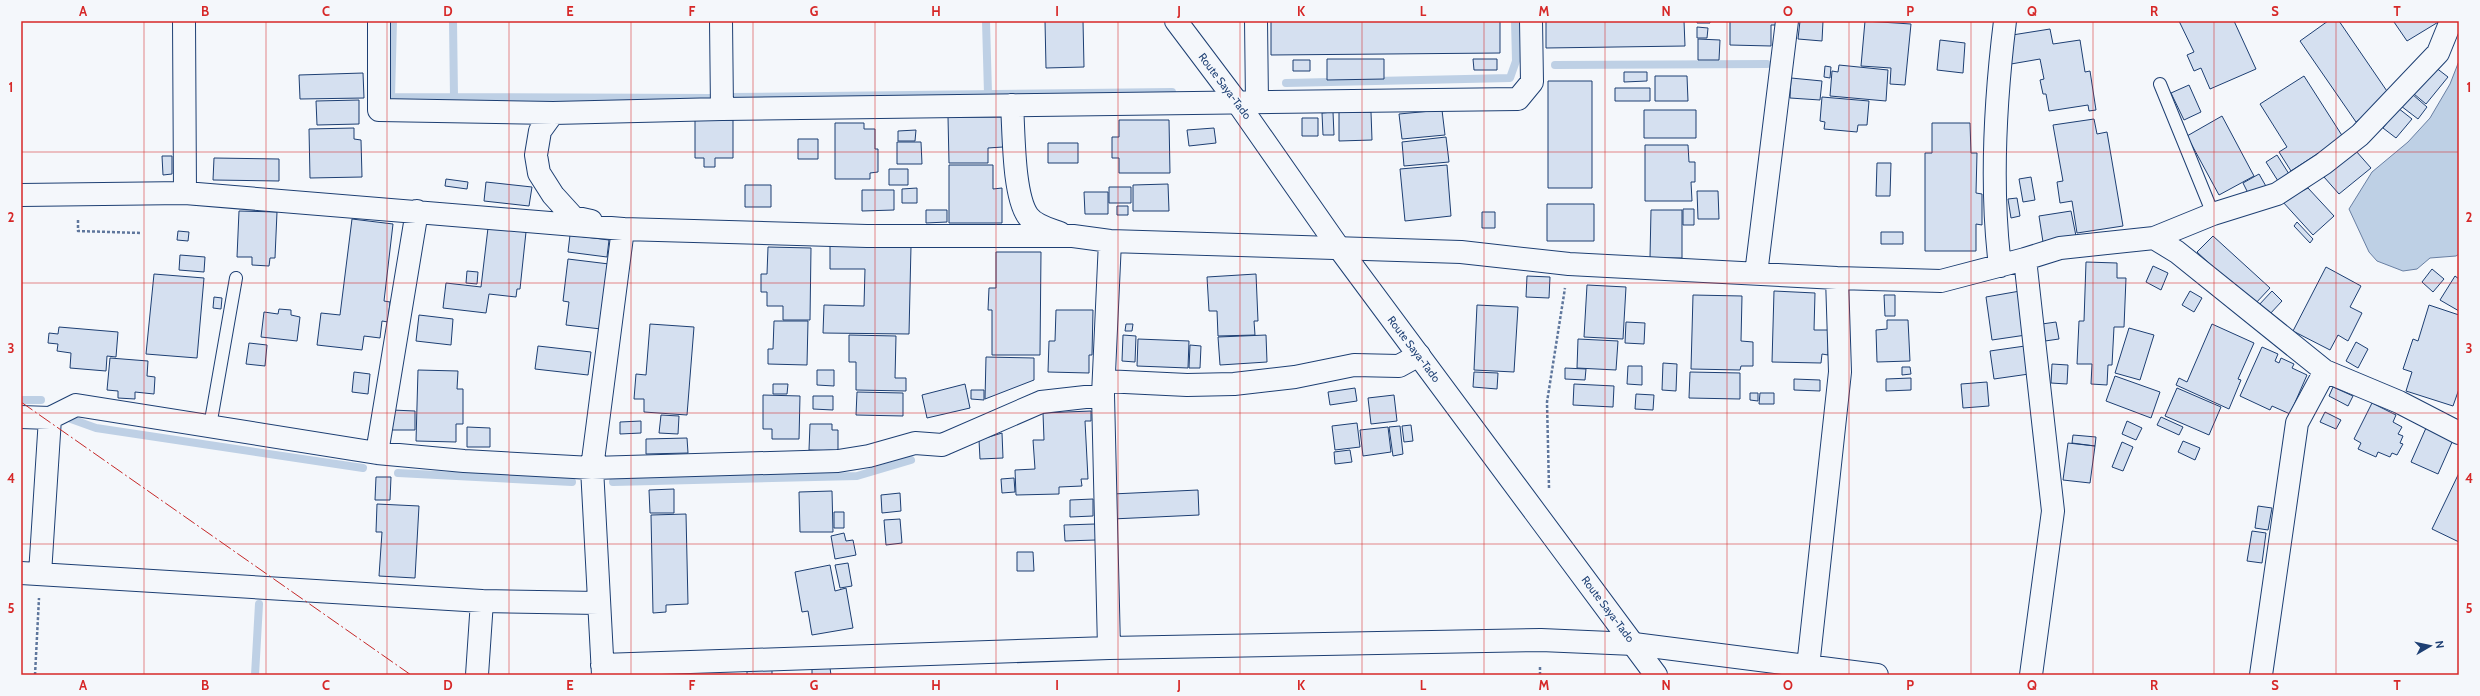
<svg xmlns="http://www.w3.org/2000/svg" width="2480" height="696" viewBox="0 0 2480 696" font-family="Cabin,sans-serif">
<rect width="100%" height="100%" fill="#f4f7fb"/>
<path fill="#bed0e5" stroke="#687fa3" d="M2459,61V254L2456,256L2430,258L2417,269L2403,271L2377,261L2369,252L2349,209L2372,172L2408,142L2430,118L2450,84Z"/>
<g fill="none" stroke-linecap="round" stroke-linejoin="round">
<path stroke="#bed0e5" stroke-width="8" d="M393,21L391,97L711,98
M453,21L454,97
M986,21L988,94
M1555,65L1767,64
M1286,83L1510,78L1516,61L1515,21
M731,97L1172,92
M21,400H41
M71,419L96,428L363,468
M398,473L572,482
M613,482L857,476L911,460
M255,675L259,604"/>
</g>
<path fill="#d5e0f0" stroke="#1d3f73" d="M1045,21H1083L1084,67L1046,68Z
M1271,21H1500V53L1271,55Z
M1546,21H1684L1685,46L1546,48Z
M1697,21H1710V23H1697Z
M1730,21H1778V25H1771V46L1730,45Z
M1800,21H1823L1822,41L1798,39Z
M1865,21L1911,24L1905,85L1890,84L1891,68L1861,66Z
M2179,21H2234L2256,69L2210,89L2201,68L2194,71L2187,55L2194,52Z
M2328,21H2339L2391,97L2356,122L2300,41Z
M2396,21H2440L2407,41L2394,22Z
M1697,27L1708,28L1707,38H1697Z
M2050,29L2053,44L2080,40L2085,72L2090,71L2096,110L2089,111L2088,105L2049,111L2046,94H2043L2040,80L2044,79L2040,59L2011,64L2006,36Z
M1698,39L1720,40L1719,60H1698Z
M1940,40L1965,43L1963,73L1937,70Z
M1327,59H1384V79L1327,80Z
M1473,59H1497V70H1474Z
M1293,60H1310V71H1293Z
M1839,65L1888,70L1886,101L1830,96L1832,71L1838,72Z
M1825,66L1831,67L1830,78L1824,77Z
M2435,67L2448,77L2426,104L2414,94Z
M1624,72H1647V81L1624,82Z
M363,73L364,98L300,99L299,75Z
M1655,76H1687L1688,101H1655Z
M2304,76L2343,137L2291,171L2279,152L2287,147L2260,104Z
M1791,78L1822,81L1820,100L1790,98Z
M1548,81H1592V188H1548Z
M2189,85L2201,112L2184,120L2171,93Z
M1615,88H1650V101H1615Z
M2412,94L2427,107L2418,119L2401,106Z
M1822,97L1869,101L1867,125H1858L1857,132L1824,129L1825,122L1820,121Z
M359,100V124L317,125L316,101Z
M2398,108L2412,119L2396,138L2383,128Z
M1442,110L1445,135L1402,139L1399,114Z
M1644,110H1696V138H1644Z
M1333,112L1334,135H1323L1322,113Z
M1339,112H1371L1372,140L1339,141Z
M2222,116L2254,176L2219,195L2187,136Z
M948,117H1003V147L988,148V163H949Z
M1302,118H1318V136H1302Z
M2094,119L2097,134L2107,132L2123,226L2077,233L2072,201L2060,203L2057,182L2063,181L2053,125Z
M695,120H733V158H715V167H704V158H695Z
M1119,120H1169L1170,173H1119V158H1112V137H1119Z
M835,123H864V129H875V149H878V172L870,173V179H835Z
M1932,123H1970L1971,153H1977L1976,193L1982,194V225L1976,224V251H1925V153H1932Z
M354,128V139L361,140L362,177L310,178L309,129Z
M1214,128L1216,143L1189,146L1187,130Z
M916,130L915,141H898V131Z
M1446,137L1449,162L1404,166L1402,142Z
M798,139H818V159H798Z
M897,142H921L922,164H897Z
M1048,143H1078V163H1048Z
M1645,145H1688L1689,162H1695V182H1691L1692,201H1645Z
M2356,151L2371,168L2339,194L2324,177Z
M2277,155L2289,174L2278,181L2266,162Z
M162,156H172V174L163,175Z
M214,158L279,159V181L213,180Z
M1877,163H1891L1890,196H1876Z
M949,165H993V189L1002,188V223H949Z
M1447,165L1451,216L1405,221L1400,169Z
M889,169H908V185H889Z
M2259,174L2267,188L2250,197L2243,183Z
M2031,177L2035,200L2023,202L2019,179Z
M446,179L468,182L467,189L445,186Z
M486,182L532,187L529,206L484,201Z
M1168,184L1169,211H1133V185Z
M745,185H771V207H745Z
M1109,187H1131V203H1109Z
M917,188V203H902V189Z
M2308,188L2334,216L2313,235L2282,201Z
M862,190H894V210L862,211Z
M1697,191H1718L1719,219H1698Z
M1084,192H1108V214H1085Z
M2017,198L2020,216L2011,218L2008,199Z
M1547,204H1594V241H1547Z
M1117,206H1128V215H1117Z
M1683,209H1694V225H1683Z
M926,210H947V222L926,223Z
M1651,210H1682V258H1650Z
M239,211L277,212L275,258H270L269,266L252,265V257H237Z
M2071,211L2076,236L2043,242L2039,216Z
M1482,212H1495V228H1482Z
M352,219L393,224L384,301L390,302L388,322L382,321L380,338L364,336L362,350L317,345L321,313L340,315Z
M2297,222L2313,239L2310,243L2294,226Z
M488,228L526,232L520,289H517L516,297L489,294L486,313L443,308L446,283L481,287Z
M178,231L189,232L188,241L177,240Z
M1881,232H1903V244H1881Z
M570,235L609,240L607,257L568,252Z
M2213,236L2270,288L2254,305L2197,252Z
M830,245L911,246L909,334L823,333L824,305L864,306L865,269H830Z
M768,247L811,248L810,320H783V306H767V292H761V274H767Z
M996,252H1041L1040,355H992V310H988L989,288H996Z
M180,255L205,257L204,272L179,270Z
M568,259L609,264L601,329L566,325L569,302L563,301Z
M2086,262L2117,263V278H2126L2124,327H2114L2112,365H2108L2107,385L2091,384L2092,364H2077L2079,321H2084Z
M2153,266L2168,273L2161,290L2146,282Z
M2326,267L2361,286L2350,307L2362,313L2348,341L2338,335L2330,350L2293,331Z
M2432,269L2444,279L2433,292L2422,282Z
M467,271L478,272L477,284L466,283Z
M154,274L204,278L197,358L146,354Z
M1256,274L1258,321H1254L1255,335L1218,336L1217,311H1209L1207,277Z
M1527,276L1550,277L1549,298L1526,297Z
M2455,276L2459,279V311L2440,300Z
M1587,285L1626,287L1623,339L1584,337Z
M1774,291L1815,293L1814,330H1829L1828,355L1822,354L1821,363L1772,362Z
M2020,291L2026,335L1992,340L1986,297Z
M2190,291L2202,298L2194,312L2182,305Z
M2272,291L2282,301L2269,315L2258,306Z
M1693,295L1742,296L1741,341L1753,342V366H1741L1740,370L1691,369Z
M1884,295H1895V316H1885Z
M214,297L222,298L221,309L213,308Z
M1477,305L1518,307L1514,372L1474,370Z
M2429,305L2459,315V389L2453,406L2406,391L2412,372L2403,369L2413,339L2418,341Z
M279,309L291,310V315L300,317L297,341L261,337L264,312L278,314Z
M1056,310H1093L1092,355H1089V373L1048,372L1049,341H1055Z
M419,315L453,319L451,345L416,341Z
M1887,320H1908L1910,361L1877,362L1876,330L1887,329Z
M774,321H808L807,365L768,364V349H773Z
M1626,322L1645,323L1644,344L1625,343Z
M2056,322L2059,339L2045,341L2042,324Z
M650,324L694,327L687,415L644,412V399H634L636,374L646,375Z
M1126,324H1133L1132,331H1125Z
M2212,324L2254,343L2238,379L2241,380L2229,409L2176,385L2179,378L2187,382Z
M59,327L118,332L116,357L107,356L106,371L70,368L71,353L57,351L58,344L48,343L49,333L58,334Z
M2129,328L2154,335L2140,380L2115,373Z
M849,335L896,336L895,378H906V391L856,390V362H849Z
M1123,335L1136,336L1135,362L1122,361Z
M1266,335L1267,362L1220,365L1218,337Z
M1138,339L1189,341L1188,368L1137,366Z
M1578,339L1618,341L1616,370L1577,368Z
M2356,342L2368,349L2358,368L2346,361Z
M249,343L267,345L265,366L246,364Z
M1190,345L1201,346L1200,368H1189Z
M538,346L591,352L588,375L535,369Z
M2025,346L2029,374L1994,379L1990,351Z
M2262,347L2278,354L2275,361L2279,363L2281,358L2294,364L2292,368L2307,375L2290,414L2272,406L2270,410L2240,396Z
M986,357L1034,358V380L985,399Z
M110,358L148,361L147,376L155,377L154,394L135,392V399L118,398V391L107,390Z
M1663,363L1677,364L1676,391L1662,390Z
M2052,364L2068,365L2067,384L2051,383Z
M1628,366H1642V385L1627,384Z
M1902,367H1910L1911,374L1902,375Z
M1565,368L1586,369L1585,380L1565,379Z
M418,370L458,371L457,389H463V424H456V442L416,441Z
M817,370H834V386L817,385Z
M354,372L370,374L368,394L352,392Z
M1474,372L1498,373L1497,389L1473,387Z
M1690,372L1740,373V399L1689,398Z
M2115,376L2160,392L2151,418L2106,401Z
M1911,378V390L1886,391V379Z
M1794,379L1820,380V391L1794,390Z
M1987,382L1989,406L1963,408L1961,384Z
M773,384H788L787,394H773Z
M965,384L970,408L927,418L922,395Z
M1574,384L1614,386L1613,407L1573,405Z
M2333,387L2353,396L2348,406L2329,396Z
M1355,388L1357,401L1330,405L1328,392Z
M2177,388L2221,407L2209,435L2165,416Z
M971,390H984V400L971,399Z
M857,392L903,393V416L856,415Z
M1750,393H1758V401L1750,400Z
M1760,393H1774V404H1759Z
M1636,394L1654,395L1653,410L1635,409Z
M763,395L800,396L799,439H772V429H763Z
M1394,395L1397,421L1371,424L1368,398Z
M813,396H833V410L813,409Z
M2372,403L2396,415L2393,422L2402,427L2398,434L2403,436L2400,443L2403,444L2397,455L2392,453L2390,457L2378,452L2376,457L2358,449L2361,443L2354,439Z
M392,410L415,411V430H392Z
M1091,411V421H1085L1088,479H1081L1082,486L1059,487V494L1016,495L1015,470L1035,469L1033,440H1044L1043,413Z
M2325,412L2341,420L2336,429L2320,422Z
M661,415L679,416L678,434L659,433Z
M2161,417L2183,427L2179,435L2157,425Z
M641,421V433L620,434V422Z
M2127,421L2142,428L2136,440L2122,434Z
M1357,423L1360,447L1335,450L1332,426Z
M810,424H832V430H838V451L809,450Z
M1411,425L1413,441L1404,442L1402,426Z
M1400,426L1403,454L1393,456L1389,427Z
M467,427L490,428V447H467Z
M1388,427L1391,452L1363,456L1360,430Z
M2426,428L2453,440L2438,474L2411,462Z
M1002,433L1003,458L980,459L979,440Z
M2073,435L2096,437L2095,446L2072,443Z
M687,438L688,453L646,454V439Z
M2183,441L2200,448L2195,460L2178,452Z
M2122,442L2133,447L2123,471L2112,467Z
M2068,443L2095,446L2090,483L2063,480Z
M1350,450L1352,462L1335,464L1334,452Z
M2459,473V542L2432,529Z
M376,477H391L390,500H375Z
M1014,478L1015,492L1002,493L1001,479Z
M674,489V513H650L649,490Z
M1198,490L1199,515L1112,519V494Z
M832,491L833,532H800L799,492Z
M900,493L901,511L882,513L881,495Z
M1093,499V516L1070,517V500Z
M377,504L419,506L415,578L379,576L382,532H376Z
M2258,506L2272,508L2268,530L2255,528Z
M834,512H844V528H834Z
M686,514L688,604L666,605V612L653,613L651,515Z
M900,519L902,543L886,545L884,520Z
M1095,524L1096,540L1065,541L1064,525Z
M2252,531L2266,533L2262,563L2247,561Z
M844,533L846,541L853,540L856,555L835,559L831,536Z
M1017,552H1033L1034,571H1017Z
M848,563L852,586L840,588L835,565Z
M830,565L835,591L846,588L853,628L812,635L808,611L802,612L795,572Z
M830,668L831,675H812V669Z
M772,670V675H747V671Z"/>
<g fill="none" stroke-linecap="round" stroke-linejoin="round">
<g stroke="#1d3f73" stroke-width="14">
<path id="lane" d="M2160,84L2213,214
M210,426L236,278"/>
</g>
<g stroke="#1d3f73" stroke-width="24">
<path id="street" d="M184,21L185,193
M379,21V110L553,113L722,109L1518,99L1532,82L1531,21
M721,21L722,109
M1256,21L1257,102
M1012,105C1014,133 1013,195 1028,216C1035,226 1049,229 1060,233
M553,113L540,131L536,155L539,173L553,195L573,217L591,221
M21,195L185,193L623,229L867,236H1073L1110,241L1461,252L1569,264L1837,278L1941,281L2025,259L2060,248L2154,238L2213,214L2277,194L2323,164L2360,135L2438,53L2451,21
M2154,238L2177,252L2325,371L2399,402L2459,433
M2025,259L2053,511L2031,675
M2000,266C1990,185 1995,102 2005,21
M1756,274L1787,21
M1104,381L1187,385L1234,384L1295,377L1354,365L1399,366L1419,355
M21,417L50,418L76,405L377,453L464,461L592,468L838,461L869,456L915,443L942,445L1041,402L1103,395
M377,453L417,211
M21,573L482,601L598,603
M40,574L50,418
M1109,648L1103,395L1110,241
M602,665L1109,648L1541,640L1634,644L1877,675
M1808,667L1840,372L1837,278
M477,675L482,601
M603,675L592,468L623,229
M2261,675L2297,423L2325,371"/>
</g>
<g stroke="#1d3f73" stroke-width="24">
<path id="secondary" d="M1176,21L1237,102L1339,248L1656,675"/>
</g>
<path stroke="#5e769c" stroke-width="2.5" stroke-dasharray="3 2" stroke-linecap="butt" d="M78,220V231L141,233
M1549,488L1547,402L1565,288
M35,675L39,598
M1540,675V665"/>
<use href="#lane" stroke="#f4f7fb" stroke-width="12"/>
<use href="#street" stroke="#f4f7fb" stroke-width="22"/>
<use href="#secondary" stroke="#f4f7fb" stroke-width="22"/>
<path stroke="#c62828" stroke-width="1" stroke-dasharray="14 3 2 3" stroke-linecap="butt" d="M21,402L411,675"/>
</g>
<path fill="none" stroke="#d62828" stroke-width="1" stroke-opacity="0.55" d="M144,21V675M266,21V675M387,21V675M509,21V675M631,21V675M753,21V675M875,21V675M996,21V675M1118,21V675M1240,21V675M1362,21V675M1484,21V675M1605,21V675M1727,21V675M1849,21V675M1971,21V675M2093,21V675M2214,21V675M2336,21V675M21,152H2459M21,283H2459M21,413H2459M21,544H2459"/>
<g text-anchor="middle" dominant-baseline="central" stroke-width="3" stroke-linejoin="round" paint-order="stroke">
<g font-size="11" fill="#1d3f73" stroke="#f4f7fb">
<text transform="translate(1225 86) rotate(53)">Route Saya-Tado</text>
<text transform="translate(1414 349) rotate(53)">Route Saya-Tado</text>
<text transform="translate(1608 609) rotate(53)">Route Saya-Tado</text>
</g>
</g>
<rect width="2480" height="696" fill="none" stroke="#f4f7fb" stroke-width="44"/>
<g transform="translate(2430 646) rotate(81)" stroke="#f4f7fb" stroke-width="3" paint-order="stroke">
<path d="M0-3L7 15L0 10L-7 15Z" fill="#1d3f73"/>
<text y="-6" font-size="11" font-weight="bold" text-anchor="middle" fill="#1d3f73">N</text>
</g>
<rect x="22" y="22" width="2436" height="652" fill="none" stroke="#d62828" stroke-width="1.5"/>
<g font-size="13" text-anchor="middle" font-weight="bold" fill="#d62828">
<text x="83" y="16">A</text>
<text x="205" y="16">B</text>
<text x="326" y="16">C</text>
<text x="448" y="16">D</text>
<text x="570" y="16">E</text>
<text x="692" y="16">F</text>
<text x="814" y="16">G</text>
<text x="936" y="16">H</text>
<text x="1057" y="16">I</text>
<text x="1179" y="16">J</text>
<text x="1301" y="16">K</text>
<text x="1423" y="16">L</text>
<text x="1544" y="16">M</text>
<text x="1666" y="16">N</text>
<text x="1788" y="16">O</text>
<text x="1910" y="16">P</text>
<text x="2032" y="16">Q</text>
<text x="2154" y="16">R</text>
<text x="2275" y="16">S</text>
<text x="2397" y="16">T</text>
<text x="11" y="92">1</text>
<text x="2469" y="92">1</text>
<text x="11" y="222">2</text>
<text x="2469" y="222">2</text>
<text x="11" y="353">3</text>
<text x="2469" y="353">3</text>
<text x="11" y="483">4</text>
<text x="2469" y="483">4</text>
<text x="11" y="613">5</text>
<text x="2469" y="613">5</text>
<text x="83" y="690">A</text>
<text x="205" y="690">B</text>
<text x="326" y="690">C</text>
<text x="448" y="690">D</text>
<text x="570" y="690">E</text>
<text x="692" y="690">F</text>
<text x="814" y="690">G</text>
<text x="936" y="690">H</text>
<text x="1057" y="690">I</text>
<text x="1179" y="690">J</text>
<text x="1301" y="690">K</text>
<text x="1423" y="690">L</text>
<text x="1544" y="690">M</text>
<text x="1666" y="690">N</text>
<text x="1788" y="690">O</text>
<text x="1910" y="690">P</text>
<text x="2032" y="690">Q</text>
<text x="2154" y="690">R</text>
<text x="2275" y="690">S</text>
<text x="2397" y="690">T</text>
</g>
</svg>
